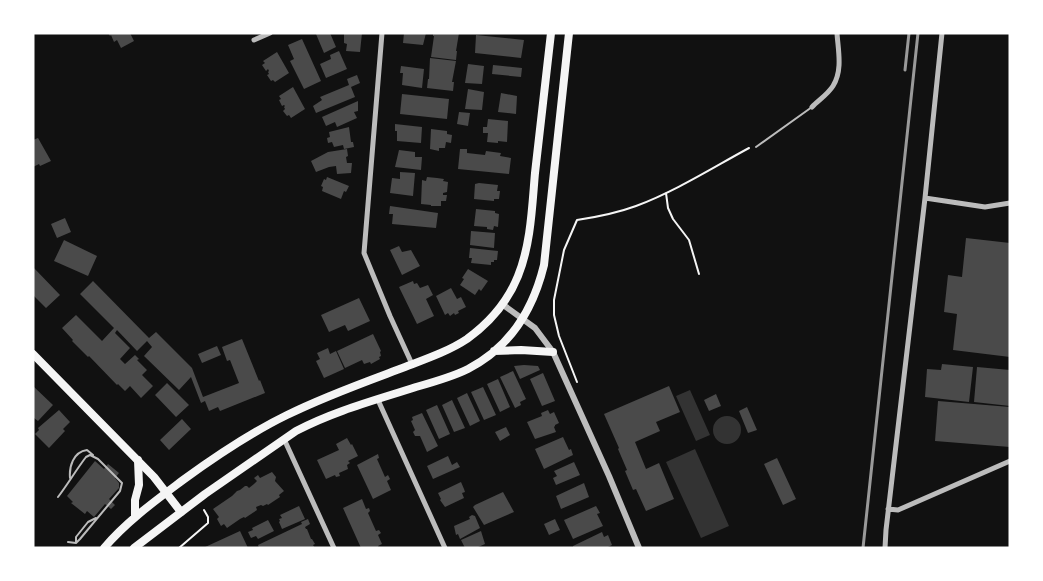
<svg xmlns="http://www.w3.org/2000/svg" width="1043" height="581" viewBox="0 0 1043 581" font-family="'Asap Condensed',sans-serif">
<rect width="100%" height="100%" fill="#111"/>
<path fill="#333" d="M690,390L710,435L696,441L676,396Z
M713 430a14 14 0 1 1 28 0a14 14 0 1 1-28 0Z
M695,449L729,526L701,538L666,462Z"/>
<path fill="#4a4a4a" d="M108,33H130L134,41L121,48L117,40L114,42L111,35L110,36Z
M317,33H330L336,47L324,53L316,34Z
M344,33H362L360,52L346,51L347,44L344,43Z
M404,33H426L423,45L403,43Z
M433,33H459L456,51H457L456,60L431,57L434,36H433Z
M476,35L524,40L521,58L475,53Z
M302,39L321,81L304,89L290,61L294,59L288,45Z
M339,51L347,69L326,78L320,64L331,59L330,55Z
M277,52L289,73L275,82L273,80L271,81L267,75L269,74L268,72L269,71L268,69L266,71L262,65L265,63L263,61Z
M430,58L456,61L452,82H454L453,91L427,88L428,79H429Z
M468,64L484,66L482,84L465,83Z
M493,65L522,68L521,77L492,74Z
M401,66L424,69L422,88L402,85L403,73H400Z
M357,75L360,83L351,87L355,97L316,113L313,106L322,100L320,97L349,85L347,79Z
M293,87L305,109L291,118L289,115L287,116L283,111L285,109L284,107L285,106L284,105L282,106L279,100L281,99L279,96Z
M468,89L484,92L482,110L465,109Z
M501,93L517,96L516,114L498,112Z
M402,94L449,99L447,119L400,114Z
M358,101V111L354,112L357,118L337,127L335,122L326,126L322,117Z
M459,112L470,113L468,126L457,124Z
M488,119L508,121L507,142L498,141V143L487,142L488,133H483V127H487Z
M395,124L422,127L421,143L397,141V131H395Z
M349,127L351,142H353L354,147L344,149L343,145L334,147L332,142L328,143L327,138L330,137L329,132Z
M431,129L447,131V134L452,135L451,143L446,142L445,148H439V151L430,149Z
M38,138L51,161L40,166L39,164L33,167V140Z
M347,149L348,156L346,157L347,163H352L351,173L337,174L336,166L329,167L316,172L311,161L328,152Z
M460,149H467V153L485,155L486,151L501,153L500,156L511,158L509,174L458,169Z
M399,150L415,152V157H422L421,170L395,167Z
M400,172L415,173L413,196L390,193L392,178L400,179Z
M327,177L349,186L346,192L344,191L341,199L322,191L323,187L321,186L324,179L326,180Z
M427,177L437,178L444,179L443,181L448,182L447,192L443,193V195H447L446,201H441V206H431V205L421,204L422,180L426,181Z
M479,183L498,185L497,191H500L499,199H494V201L474,199L475,184Z
M390,206L438,213L436,228L392,224L393,214H389Z
M476,209L495,211V213L499,214L498,227L494,226L493,230L487,229V227L474,226Z
M65,218L71,232L57,238L51,224Z
M471,231L495,233L494,248L470,245Z
M966,238L1010,243V357L953,350L957,314L944,312L948,275L962,277Z
M64,240L97,256L88,276L54,261Z
M399,246L402,252L411,250L420,266L402,275L390,250Z
M470,248L498,251L497,260H494V262H491V265L471,263L472,258H469Z
M33,267L60,295L46,308L33,295Z
M468,269L488,281L481,291L479,289L475,295L460,285L464,279L462,278Z
M93,281L149,338L156,332L192,368L203,397L239,383L230,360L227,361L222,347L242,339L259,381L260,380L265,393L220,411L218,407L209,411L205,401L201,403L191,377L179,390L144,356L152,347L147,341L137,351L117,330L115,333L130,348L120,359L125,364L135,355L139,359L137,360L147,370L142,375L153,386L141,398L130,386L125,391L118,384L117,385L89,356L88,357L72,341L73,340L62,328L76,315L102,341L114,328L80,294Z
M413,281L414,284L417,283L420,288L428,285L433,295L426,299L434,316L417,324L399,287Z
M451,288L457,299L461,297L466,307L458,311L459,313L455,315L454,313L450,316L448,313L445,315L436,296Z
M359,298L370,321L348,331L345,325L329,332L321,315Z
M373,334L381,351L380,352L381,356L379,357L380,359L371,364L370,362L364,364L362,360L345,368L337,351Z
M217,346L221,355L202,363L198,354Z
M328,348L330,354L336,351L344,369L324,378L316,361L320,359L317,353Z
M942,364L973,367L969,402L925,397L927,369L941,370Z
M524,365L538,366L540,370L520,379L514,366Z
M977,367L1010,370V406L974,402Z
M513,371L526,399L520,402L521,405L515,408L500,377Z
M543,373L555,401L542,406L530,379Z
M498,379L510,407L500,412L487,384Z
M167,383L189,405L176,417L155,395Z
M33,386L53,405L38,421L34,418L33,419Z
M669,386L680,412L656,422L660,431L635,442L646,469L659,463L674,499L646,511L636,489L633,490L625,471L627,470L618,449L619,448L604,414Z
M483,387L496,415L484,420L471,392Z
M467,393L480,421L470,426L457,398Z
M716,394L721,406L709,411L704,400Z
M452,400L465,428L454,432L442,405Z
M938,401L1010,407V447L935,441Z
M437,405L450,434L439,439L426,410Z
M747,407L757,430L748,433L739,411Z
M59,410L70,422L63,429L65,431L49,448L35,434L39,430L38,428Z
M548,410L550,414L554,412L559,423L555,425V426L554,427L556,432L535,439L527,422L542,416L541,413Z
M422,413L438,446L427,452L420,436H415L413,432L415,430L411,421L413,420L412,417Z
M182,419L191,429L169,450L160,440Z
M506,427L510,435L500,441L495,432Z
M563,437L569,450L571,449L573,455L544,469L535,449Z
M347,438L351,445L352,444L358,456L348,461L350,463L347,465L348,469L339,473L340,476L336,477L335,475L326,479L317,460L339,450L336,444Z
M378,454L379,458L377,459L385,477L388,475L390,479L387,481L391,490L373,499L357,465Z
M448,456L452,465L457,462L460,467L433,479L427,466Z
M777,458L796,499L783,505L764,464Z
M95,461L104,469L108,464L119,473L115,478L119,483V488L109,499L115,505L111,509L105,504L94,517L87,511L85,514L71,503L73,502L67,496Z
M574,462L580,475L556,485L553,478L557,476L554,471Z
M272,472L276,477L275,481L284,491L279,495L280,497L268,505L267,504L263,506L261,505L256,507L257,510L245,518L244,517L240,519L227,528L224,524L221,526L217,519L219,517L213,509L232,496L237,491L240,490L245,486H247L249,488L254,484L257,481L254,478L258,475L260,478Z
M461,482L464,489L465,492L462,493L464,498L445,507L440,500L441,499L438,493Z
M584,483L589,497L561,509L556,496Z
M503,492L514,512L484,525L473,507L475,505Z
M362,499L366,509L369,508L370,511L368,513L376,531L379,530L381,533L378,535L382,544L378,546L379,548H361L343,508Z
M299,506L305,519L282,529L279,522L280,521L279,519L282,518L280,515Z
M596,506L600,513L597,514L603,526L573,539L564,520Z
M472,515L475,516L480,528L460,539L458,534L456,535L454,526L470,519L469,517Z
M308,519L310,524L305,527L306,529H307L311,539H312L315,544L313,545L315,548H259L258,545L302,524L301,522Z
M555,519L560,530L549,535L544,524Z
M268,520L274,531L258,539L256,536L251,538L248,532L253,530L252,528Z
M240,531L248,548H203Z
M481,531L485,544L476,548H465L461,540Z
M602,532L604,537L608,535L612,545L606,548H573V546Z"/>
<g fill="none" stroke-linecap="round" stroke-linejoin="round">
<path stroke="#f5f5f5" stroke-width="2" d="M666,193L668,208L673,219L689,240L699,274
M577,382L559,336L554,315V300L564,250L577,220C597,217 617,213 636,206C676,191 712,168 749,148
M179,548L208,523V517L204,510"/>
<path stroke="#bcbcbc" stroke-width="2" d="M756,147L812,107
M70,478C69,467 73,452 87,450L93,455
M58,497C68,484 76,470 86,457L90,455L98,459L122,483L120,491L80,539L76,543L68,542
M76,542V537L88,522L96,518"/>
<path stroke="#bcbcbc" stroke-width="5" d="M382,33L364,253L390,316L412,364
M254,40L270,33
M812,107C819,100 828,94 833,86C843,70 838,50 837,33
M925,198L985,207L1010,203
M378,400L445,548
M284,439L334,548
M888,509L898,510L1010,461
M885,548L886,530L925,198L942,33"/>
<path stroke="#bcbcbc" stroke-width="6" d="M502,304L535,328L553,352L609,476L639,548"/>
<path stroke="#f5f5f5" stroke-width="8" d="M33,354L154,477L181,512"/>
<path stroke="#f5f5f5" stroke-width="8" d="M494,351L521,350L553,352
M135,516V500L139,485L138,460
M104,548C127,521 155,501 183,480C216,456 250,433 287,415C325,396 365,382 405,367C426,359 449,351 467,339C489,323 508,301 518,276C531,244 532,207 535,173C540,126 546,80 551,33
M134,548L205,494L296,431C334,411 376,400 416,387C434,382 452,377 468,369C511,347 533,310 544,265L569,33"/>
<path stroke="#9a9a9a" stroke-width="3" d="M905,70L909,33
M863,548L918,33"/>
</g>
<rect width="1043" height="581" fill="none" stroke="#ffffff" stroke-width="69"/>
</svg>
